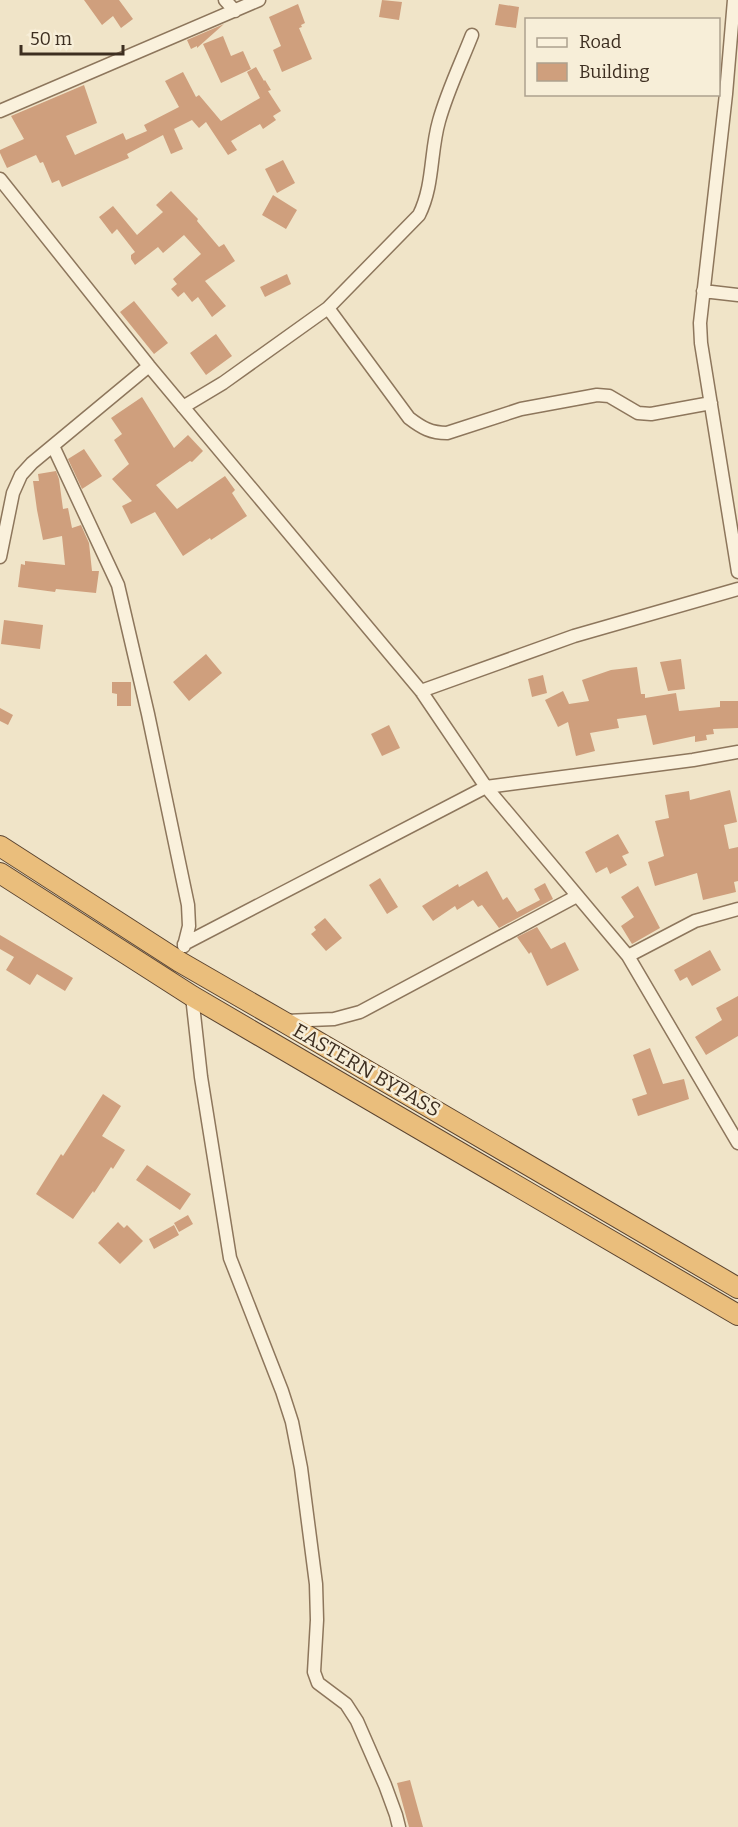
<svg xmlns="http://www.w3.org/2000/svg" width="738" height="1827" viewBox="0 0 738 1827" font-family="Bitter,serif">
<rect width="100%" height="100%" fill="#f0e4c8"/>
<path fill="#cf9f7d" d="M84,0H119L133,19L121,28L113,16L102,25Z
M382,0L402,2L399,20L379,17Z
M298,4L305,23L301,25L302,27L299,28L312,59L282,72L273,50L281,46L269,17Z
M499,4L519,7L516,28L495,25Z
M224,24L197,48V46L191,49L187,40Z
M223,36L231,56L243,51L251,69L221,83L203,44Z
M256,67L264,81L265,80L271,90L268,91L281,111L273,116L276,120L263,129L260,124L231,141L237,150L228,155L206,122L199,128L192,120L174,129L183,149L171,154L163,135L127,154L129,158L62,187L59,180L52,183L43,162L40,163L36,155L7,168L0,153V150L24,139L11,116L84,85L97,123L66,136L75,155L123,133L126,140L147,131L144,125L179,107L165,81L183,72L196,97L199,95L221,121L260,98L247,72Z
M283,160L295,183L277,193L265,169Z
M171,191L198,219L197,221L219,247L224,244L235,261L205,281L226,306L212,317L198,297L192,302L184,292L178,297L171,289L177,284L173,279L201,254L184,235L163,253L158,247L135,265L131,259V255L135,252L117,229L112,234L99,217L113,206L137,235L163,212L156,205Z
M273,195L297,210L286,229L262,215Z
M287,274L291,284L265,297L260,287Z
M134,301L168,343L154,354L120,312Z
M216,334L232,356L206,375L190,353Z
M142,397L174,448L188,435L203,451L192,462L190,461L156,485L177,509L225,476L235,490L232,493L247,516L211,540L210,538L183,556L155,512L131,524L122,506L132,501L112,479L129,464L114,440L122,434L111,418Z
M84,449L102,476L82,489L68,459Z
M56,471L59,479L63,509L68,508L72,528L81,525L89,543L92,571H99L96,593L56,589L55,592L18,587L21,564L25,565V561L65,565L62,536L43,540L37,510L33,481H39L38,474Z
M4,620L43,625L40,649L1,644Z
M206,654L222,673L189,701L173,682Z
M681,659L685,689L668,691L660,662Z
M637,667L641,694H645V698L676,693L679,711L720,707V701H738V728L713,729L714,734L706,735L707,740L695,742V736L653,745L646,715L617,719L619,728L590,733L595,751L576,756L568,722L558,727L545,700L563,691L569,704L589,701L582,680L611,670Z
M543,675L547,693L532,697L528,679Z
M112,682H131V706H117V694L112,693Z
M0,708L13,715L8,725L0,721Z
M389,725L400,748L382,756L371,734Z
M730,790L737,822L724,825L729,849L738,847V881L734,882L736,892L703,900L697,873L655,886L648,862L664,856L655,821L669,818L665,795L689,791L690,800Z
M618,834L629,853L622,856L627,865L610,874L607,867L596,873L585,852Z
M487,871L503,900L507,897L517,912L540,900L534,889L545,883L553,899L499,928L482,905L478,907L473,900L457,910L455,906L433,921L422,906L458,884L459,887Z
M380,878L398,907L387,914L369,885Z
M638,886L660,928L632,944L621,926L634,917L621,897Z
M325,918L342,938L326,951L311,934L316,930L314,927Z
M537,927L551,949L565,942L579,970L547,986L531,952L529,954L517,937Z
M0,935L73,978L65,991L37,974L30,985L6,970L14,957L0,949Z
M710,950L721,970L692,986L687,977L680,981L674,970Z
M738,996V1036L706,1055L695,1037L722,1020L716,1008Z
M650,1048L663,1084L684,1079L689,1099L638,1116L632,1099L647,1094L633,1055Z
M103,1094L121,1106L102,1136L125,1150L113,1169L111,1167L94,1193L93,1191L73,1219L36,1194L61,1154L63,1156Z
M147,1165L191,1194L180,1210L136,1180Z
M188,1215L193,1224L179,1232L174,1223Z
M118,1222L124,1228L127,1225L143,1241L120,1264L98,1243Z
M174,1225L179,1235L154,1249L149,1239Z
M410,1780L423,1827H409L397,1783Z"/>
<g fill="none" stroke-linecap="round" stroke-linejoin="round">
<g stroke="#8d765c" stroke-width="15">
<path id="minor" d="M225,0L235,11
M734,0L726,94L700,323L701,343L738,572
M0,111L259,0
M0,179L149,366L421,691L486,787L628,956L738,1143
M703,291L738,295
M328,308L409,418C422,428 431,433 447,433L521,409L597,395L609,396L638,413L651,414L711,403
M183,407L223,383L328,308L419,215C434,185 430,152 439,121C447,92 461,63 472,35
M53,446L118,585L148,714L188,905L189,926L184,946
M0,557L13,493L21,475L32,463L149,366
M421,691L574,636L738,589
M184,944L486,787L693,760L738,752
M628,956L695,921L738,909
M192,996L201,1077L230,1258L282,1391L292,1422L301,1468L316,1584L317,1620L314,1672L318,1683L346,1704L357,1721L385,1785L396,1815L399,1827
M285,1021L334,1019L360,1012L577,896"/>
</g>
<g stroke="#5b4430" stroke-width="22">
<path id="trunk" d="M0,846L180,962L284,1022L738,1288
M0,873L192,996L738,1315"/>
</g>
<use href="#minor" stroke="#faf1dc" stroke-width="12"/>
<use href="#trunk" stroke="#eabe7c" stroke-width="20"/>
</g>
<g text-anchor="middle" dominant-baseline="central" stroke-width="5" stroke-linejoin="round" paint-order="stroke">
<g font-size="20" fill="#3d2e20" stroke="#f7eed8">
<text transform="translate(367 1070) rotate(30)">EASTERN BYPASS</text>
</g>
</g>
<rect x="525" y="18" width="195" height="78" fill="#f7eed8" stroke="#ada18e" stroke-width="1.5"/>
<rect x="537" y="38" width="30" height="9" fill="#faf1dc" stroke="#ada18e" stroke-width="1.5"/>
<text x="579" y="48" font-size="18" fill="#3d2e20">Road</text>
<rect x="537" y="63" width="30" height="18" fill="#cf9f7d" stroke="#ada18e" stroke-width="1.5"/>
<text x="579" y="78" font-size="18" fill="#3d2e20">Building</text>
<path d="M21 45v9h102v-9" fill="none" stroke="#3d2e20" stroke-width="3"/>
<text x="30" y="45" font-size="18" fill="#3d2e20" stroke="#f7eed8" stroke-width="4.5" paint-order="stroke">50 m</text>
</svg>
